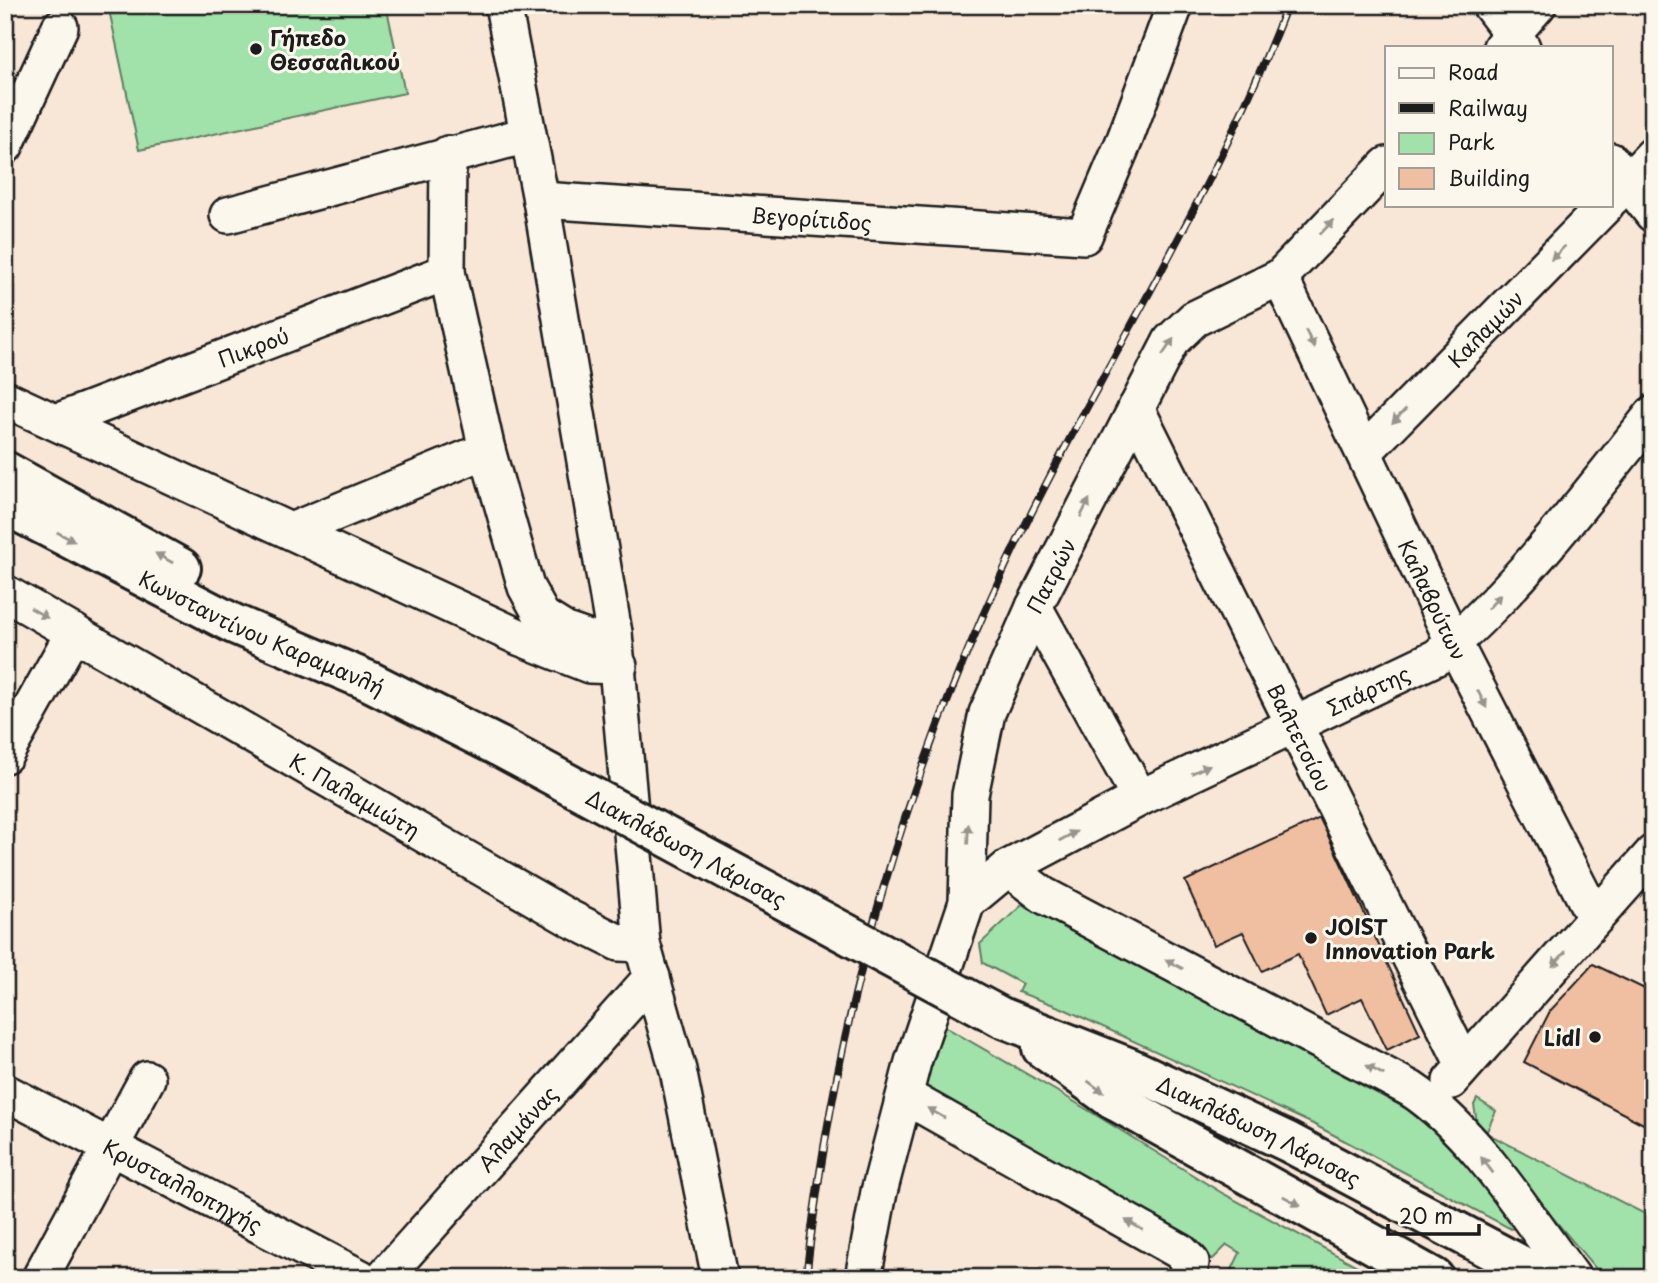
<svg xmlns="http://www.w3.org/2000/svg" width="1658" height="1283" viewBox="0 0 1658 1283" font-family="'Playpen Sans',sans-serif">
<rect width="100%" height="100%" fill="#f8e6d6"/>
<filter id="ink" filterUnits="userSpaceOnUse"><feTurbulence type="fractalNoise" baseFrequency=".0143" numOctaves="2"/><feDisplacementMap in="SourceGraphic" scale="14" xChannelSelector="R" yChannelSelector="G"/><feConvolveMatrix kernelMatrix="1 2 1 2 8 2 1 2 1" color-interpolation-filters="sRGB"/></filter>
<g filter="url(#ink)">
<path fill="#a1e1aa" stroke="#5e7e63" stroke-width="2" d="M108,5H386L405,93L139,150Z
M1022,905L1407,1109L1448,1143L1518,1227L1511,1229L1313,1124L1062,1008L1018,992L1022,984L983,963L980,944Z
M942,1025L1065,1096L1222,1193L1379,1278H1228L1240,1253L1227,1245L1213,1259L930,1098L920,1089Z
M1477,1099L1496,1111L1486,1133L1653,1218V1278H1618L1596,1269L1478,1129L1474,1105Z"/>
<path fill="#f0bea1" stroke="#1c1c1c" stroke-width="2" d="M1320,818L1420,1034L1387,1050L1362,998L1326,1015L1298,954L1262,971L1243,932L1214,945L1185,881Z
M1593,964L1653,993V1129L1524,1062L1550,1011Z"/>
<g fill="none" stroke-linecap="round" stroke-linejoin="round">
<g stroke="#1c1c1c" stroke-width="40">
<g id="street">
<path d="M503,5L541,200L614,633L642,944L678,1070L720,1278"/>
<path d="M1490,5L1522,47"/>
<path d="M1501,47L1538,5"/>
<path d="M5,146L60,27"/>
<path d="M448,154L447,272L487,450L526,587L542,616L566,631L592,640L614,633"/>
<path d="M1611,161L1653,214"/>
<path d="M1612,198L1653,155"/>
<path id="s1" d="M541,200L1084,236L1125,139L1175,5"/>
<path d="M228,215L527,135"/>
<path id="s2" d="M1280,277L1454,643L1595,918"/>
<path d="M5,399L521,638L589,665L619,666"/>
<path id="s3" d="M1136,408L1464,1065"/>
<path id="s4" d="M59,421L447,272"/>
<path id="s5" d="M1364,452L1606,205"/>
<path d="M291,531L487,450"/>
<path id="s6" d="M5,593L571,919L619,943L642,944"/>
<path d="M1034,607L1140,798"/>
<path d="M5,755L74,632"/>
<path d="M1008,868L1043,895L1411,1089C1477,1133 1525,1215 1573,1278"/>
<path id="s7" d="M967,902L1008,868L1140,798L1437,657C1519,588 1586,498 1653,414"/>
<path d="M1451,1081L1653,853"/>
<path id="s8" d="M5,1092L361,1278"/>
<path d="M905,1096L1181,1252L1191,1262L1189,1275L1185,1278"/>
<path d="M40,1278L147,1079"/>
<path id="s9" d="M383,1278L652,977"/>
<path id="s10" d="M863,1278L879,1192L913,1062L967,902L970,795L987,713L1034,607L1171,341L1194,319L1280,277L1387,165"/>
</g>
</g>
<g stroke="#1c1c1c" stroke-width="44">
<g id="primary">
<path d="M5,471L181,568"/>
<path id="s11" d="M5,505L234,624L369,681L500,747"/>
<path id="s12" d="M1001,1017L1130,1068L1288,1142L1545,1278"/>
<path d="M1042,1048L1112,1099L1434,1278"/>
</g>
</g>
<use href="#street" stroke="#fbf7ec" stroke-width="35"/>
<use href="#primary" stroke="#fbf7ec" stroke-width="38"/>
<g stroke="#1c1c1c" stroke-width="8">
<path id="rail" d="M806,1278C833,1031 900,790 1006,565C1095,376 1213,201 1287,5"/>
</g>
<use href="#rail" stroke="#fbf7ec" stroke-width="5" stroke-dasharray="16" stroke-linecap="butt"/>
<g stroke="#1c1c1c" stroke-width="44" stroke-linecap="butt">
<g id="primary-bridge">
<path id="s13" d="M500,747L1001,1017"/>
</g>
</g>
<use href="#primary-bridge" stroke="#fbf7ec" stroke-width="38"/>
</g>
<defs><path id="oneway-solid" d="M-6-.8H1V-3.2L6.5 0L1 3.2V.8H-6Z" transform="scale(1.75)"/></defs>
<g fill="#97948e">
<use href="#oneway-solid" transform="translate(1327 227) rotate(-46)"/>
<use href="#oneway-solid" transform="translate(1558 253) rotate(135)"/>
<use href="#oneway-solid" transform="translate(1310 339) rotate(64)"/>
<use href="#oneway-solid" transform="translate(1168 347) rotate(-56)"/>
<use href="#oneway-solid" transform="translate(1399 416) rotate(134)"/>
<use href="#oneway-solid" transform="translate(1085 508) rotate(-63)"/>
<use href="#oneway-solid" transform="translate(66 537) rotate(28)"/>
<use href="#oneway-solid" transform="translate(164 558) rotate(-151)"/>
<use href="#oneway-solid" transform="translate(1494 602) rotate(-48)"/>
<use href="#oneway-solid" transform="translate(39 613) rotate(30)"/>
<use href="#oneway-solid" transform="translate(1482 699) rotate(63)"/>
<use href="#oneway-solid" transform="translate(1201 769) rotate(-25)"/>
<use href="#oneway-solid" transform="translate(968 834) rotate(-88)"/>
<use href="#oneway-solid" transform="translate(1068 836) rotate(-28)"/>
<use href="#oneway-solid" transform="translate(1559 959) rotate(132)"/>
<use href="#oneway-solid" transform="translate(1174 964) rotate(-152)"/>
<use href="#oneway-solid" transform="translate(1375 1070) rotate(-152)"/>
<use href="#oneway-solid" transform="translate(1096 1087) rotate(36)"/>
<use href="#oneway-solid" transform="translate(936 1113) rotate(-150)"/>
<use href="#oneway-solid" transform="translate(1487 1165) rotate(-127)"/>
<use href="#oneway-solid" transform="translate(1292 1201) rotate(29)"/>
<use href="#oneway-solid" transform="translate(1134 1225) rotate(-150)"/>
</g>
</g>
<g fill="#1c1c1c" stroke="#fbf7ec" stroke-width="2.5">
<circle cx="256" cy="49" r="7"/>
<circle cx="1311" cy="938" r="7"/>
<circle cx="1595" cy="1037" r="7"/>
</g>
<g text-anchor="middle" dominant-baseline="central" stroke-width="6" stroke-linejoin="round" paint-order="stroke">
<g font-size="21" font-weight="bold" fill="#1c1c1c" stroke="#fbf7ec" text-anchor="start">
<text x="270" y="37">Γήπεδο<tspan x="270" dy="24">Θεσσαλικού</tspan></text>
<text x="1325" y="926">JOIST<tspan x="1325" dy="24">Innovation Park</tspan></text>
<text x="1581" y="1037" text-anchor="end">Lidl</text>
</g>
<g font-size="21" fill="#1c1c1c" stroke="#fbf7ec">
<text stroke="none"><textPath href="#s1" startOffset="271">Βεγορίτιδος</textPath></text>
<text stroke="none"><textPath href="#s5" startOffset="173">Καλαμών</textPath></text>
<text stroke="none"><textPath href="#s4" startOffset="208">Πικρού</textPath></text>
<text stroke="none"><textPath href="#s10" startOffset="733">Πατρών</textPath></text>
<text stroke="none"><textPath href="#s2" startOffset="357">Καλαβρύτων</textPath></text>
<text stroke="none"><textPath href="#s11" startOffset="287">Κωνσταντίνου Καραμανλή</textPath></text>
<text stroke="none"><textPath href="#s7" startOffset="455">Σπάρτης</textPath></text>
<text stroke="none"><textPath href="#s3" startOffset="368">Βαλτετσίου</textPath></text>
<text stroke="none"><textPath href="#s6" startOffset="404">Κ. Παλαμιώτη</textPath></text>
<text stroke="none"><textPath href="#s13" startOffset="212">Διακλάδωση Λάρισας</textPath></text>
<text stroke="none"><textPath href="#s9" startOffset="201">Αλαμάνας</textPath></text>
<text stroke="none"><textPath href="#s12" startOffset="282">Διακλάδωση Λάρισας</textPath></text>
<text stroke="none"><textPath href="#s8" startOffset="201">Κρυσταλλοπηγής</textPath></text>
</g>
</g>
<rect width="1658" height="1283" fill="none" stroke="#fbf7ec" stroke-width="28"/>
<rect x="14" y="14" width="1630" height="1255" fill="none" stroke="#1c1c1c" stroke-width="2.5" filter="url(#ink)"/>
<rect x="1385" y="46" width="228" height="161" fill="#fbf7ec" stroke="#a29f99" stroke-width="2"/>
<rect x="1399" y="68" width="35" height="10" fill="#fbf7ec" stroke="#a29f99" stroke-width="2"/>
<text x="1448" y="80" font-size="21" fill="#1c1c1c">Road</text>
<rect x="1399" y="103" width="35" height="10" fill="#1c1c1c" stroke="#a29f99" stroke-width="2"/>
<text x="1448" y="116" font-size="21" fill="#1c1c1c">Railway</text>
<rect x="1399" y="133" width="35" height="21" fill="#a1e1aa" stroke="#a29f99" stroke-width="2"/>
<text x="1448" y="150" font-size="21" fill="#1c1c1c">Park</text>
<rect x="1399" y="168" width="35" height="21" fill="#f0bea1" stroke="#a29f99" stroke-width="2"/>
<text x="1448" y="186" font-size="21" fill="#1c1c1c">Building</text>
<path d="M1388 1224v10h91v-10" fill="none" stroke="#1c1c1c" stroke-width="3.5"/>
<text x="1399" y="1224" font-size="21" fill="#1c1c1c" stroke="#fbf7ec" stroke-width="5" paint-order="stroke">20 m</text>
</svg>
